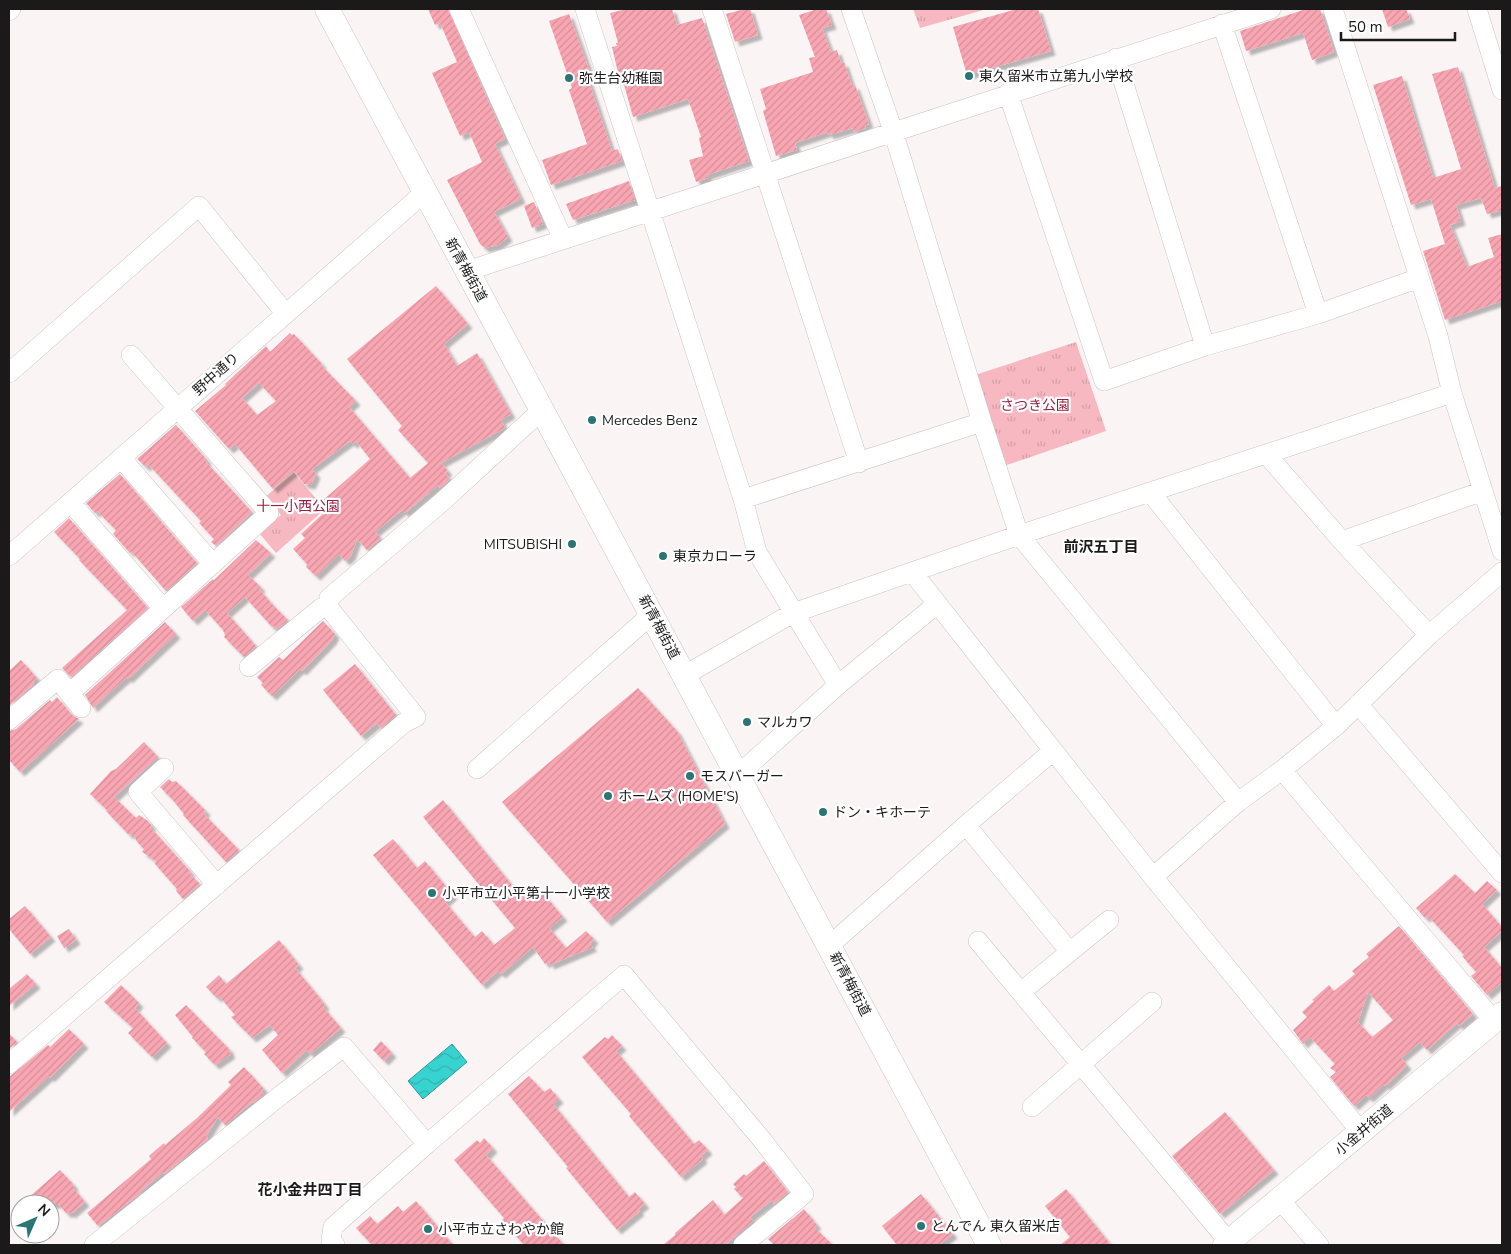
<svg xmlns="http://www.w3.org/2000/svg" width="1511" height="1254" viewBox="0 0 1511 1254" font-family="'Nunito Sans','Noto Sans JP',sans-serif">
<defs>
<pattern id="park-tufts" width="24" height="20" patternUnits="userSpaceOnUse" patternTransform="scale(1.25)"><rect width="24" height="20" fill="#f7b8c1"/><path d="M3 7l-1-3M5 7V3M7 7l1-3M15 17l-1-3M17 17v-4M19 17l1-3" fill="none" stroke="#d39ea5"/></pattern>
<pattern id="water-waves" width="16" height="10" patternUnits="userSpaceOnUse" patternTransform="scale(1.25)"><rect width="16" height="10" fill="#37d3d0"/><path d="M0 5q4-4 8 0t8 0" fill="none" stroke="#30b5b2"/></pattern>
<pattern id="building-hatch" width="6" height="6" patternUnits="userSpaceOnUse" patternTransform="scale(1.25)"><rect width="6" height="6" fill="#f9a6b3"/><path d="M-1 1l2-2M0 6l6-6M5 7l2-2" fill="none" stroke="#d58e99"/></pattern>
<filter id="shadow"><feDropShadow dx="4.5" dy="4.5" stdDeviation="1" flood-color="#0004"/></filter>
</defs>
<rect width="100%" height="100%" fill="#fbf4f5"/>
<path fill="url(#park-tufts)" d="M913,9H987L920,28Z
M1076,342L1106,431L1004,466L975,375Z
M294,473L325,509L276,553L259,533L281,515L265,497Z"/>
<path fill="url(#water-waves)" stroke="#2f9b99" d="M452,1044L467,1062L423,1099L408,1081Z"/>
<path fill="url(#building-hatch)" fill-rule="evenodd" filter="url(#shadow)" d="M428,9H448L505,139L495,144L521,199L494,212L508,237L498,245L485,248L480,244L447,180L482,162L469,132L460,136L432,73L457,62L440,23L435,25Z
M627,9H672L677,25L702,18L749,161L707,175L708,178L696,182L689,160L703,156L699,138L701,137L688,99L633,117L623,81H620L612,47L617,46L616,43H618L610,13Z
M745,9H750L758,35L735,42L726,14Z
M817,9H826L832,25L822,28L831,52L837,50L841,63L844,62L852,86L855,85L869,124L865,125L866,128L854,132L853,128L829,135L828,132L795,143L797,150L776,156L763,111L766,109L760,89L813,72L809,58L815,57L799,15Z
M1017,9H1038L1051,51L967,75L953,27Z
M1306,9H1320L1334,52L1312,60L1303,33L1246,51L1240,31Z
M1382,9H1406L1410,19L1388,27Z
M569,14L592,78L588,79L612,151L618,149L622,161L551,185L542,160L587,144L569,90L572,88L549,21Z
M1458,67L1495,188L1502,186V210L1487,214L1481,198L1456,205L1461,221L1450,225L1467,267L1494,257L1488,238L1502,234V301L1445,320L1423,251L1445,244L1431,199L1411,205L1373,85L1402,76L1433,178L1461,169L1432,74Z
M629,181L635,200L573,220L566,204Z
M534,202L543,224L532,228L524,206Z
M436,286L468,324L444,344L457,366L477,353L511,414L501,420L505,428L441,463L448,471L445,473L450,479L440,488L438,485L405,513L402,510L375,532L381,538L367,550L357,539L351,556L345,561L339,554L316,576L306,567L307,564L293,549L305,538L301,534L329,508L322,501L370,459L356,441L353,444L350,441L312,469L316,474L311,485L304,484L294,471L273,489L235,444L229,449L195,411L226,385L225,384L266,346L270,352L290,333L292,335L294,334L322,364L321,365L356,401L349,407L410,478L428,463L398,430L402,426L347,359ZM259,383L276,401L257,415L242,398Z
M176,425L207,460L206,462L252,512L216,546L211,542L214,539L199,523L201,521L148,464L146,467L137,459Z
M120,474L197,563L166,591L131,551L130,553L113,534L116,530L97,511L95,513L86,503Z
M69,518L148,608L71,677L62,668L127,610L79,560L80,559L54,532Z
M256,540L271,553L248,575L261,587L259,589L273,605L288,620L277,629L274,626L272,627L245,597L227,613L256,646L244,657L224,637L225,635L223,630L205,610L193,621L181,607L213,579L214,580Z
M323,621L335,634L332,640L302,671L300,669L272,696L261,685L263,683L257,677L279,657L283,660Z
M165,622L176,634L128,679L127,677L110,692L93,708L85,695Z
M21,660L37,678L33,682L34,684L9,706V671Z
M355,664L396,715L381,728L377,723L361,736L323,690Z
M638,688L677,731L725,824L607,922L502,802Z
M57,697L72,715L79,719L20,772L9,760V731L16,729L50,700L52,702Z
M144,742L158,757L114,797L136,818L139,815L148,821L152,826L150,827L191,872L189,873L200,884L183,899L176,891L177,889L155,864L156,861L142,852L144,849L137,842L134,835L128,834L106,811L107,810L90,794L111,771L116,769Z
M169,779L172,782L176,781L206,811L204,814L239,850L226,862L183,815L184,814L172,799L160,787Z
M443,800L519,894L527,885L538,895L542,892L563,917L549,928L566,948L586,931L594,939L590,944L593,947L550,965L548,961L545,964L533,947L501,974L498,971L482,985L373,855L393,839L417,868L425,861L453,895L445,902L472,934L475,937L482,931L494,945L515,928L423,817Z
M1455,874L1475,893L1487,881L1497,890L1482,904L1502,927V931L1484,947L1502,968V982L1487,995L1471,976L1476,972L1462,956L1464,955L1428,916L1425,918L1416,908Z
M25,906L51,937L30,954L9,929V919Z
M1399,926L1473,1014L1459,1026L1457,1023L1427,1050L1420,1042L1401,1058L1407,1065L1385,1086L1384,1084L1369,1098L1366,1095L1354,1106L1330,1077L1336,1072L1330,1068L1335,1064L1310,1037L1303,1044L1293,1030L1307,1017L1302,1012L1314,1001L1312,1000L1329,985L1334,991L1355,974L1352,971L1369,957L1366,954ZM1368,992L1393,1020L1372,1037L1358,1022Z
M69,929L76,940L64,948L57,936Z
M279,940L299,965L295,968L319,997L325,1005L323,1007L341,1028L310,1054L307,1050L282,1073L262,1050L278,1035L270,1025L252,1038L231,1017L235,1015L219,996L217,998L206,987L219,975L226,984Z
M27,974L36,984L9,1006V989Z
M121,985L139,1003L135,1008L167,1043L152,1057L128,1033L133,1028L104,1002Z
M186,1005L230,1050L229,1051L231,1054L215,1065L204,1054L206,1052L192,1038L193,1037L175,1015Z
M69,1029L84,1044L50,1078L49,1076L9,1112V1077L48,1045L50,1047Z
M9,1033L17,1042L9,1049Z
M612,1035L622,1046L616,1051L694,1144L699,1140L708,1150L701,1156L703,1159L681,1177L629,1116L631,1114L582,1057L605,1037L608,1039Z
M381,1041L392,1053L384,1061L373,1050Z
M244,1067L264,1089L261,1091L264,1094L253,1103L252,1102L225,1125L218,1117L206,1136L208,1139L164,1174L163,1172L141,1191L142,1192L98,1226L87,1213L151,1159L149,1156L164,1143L165,1145L197,1118L231,1085L228,1082Z
M529,1076L544,1092L550,1088L559,1099L553,1104L629,1197L635,1192L645,1204L638,1209L640,1211L617,1230L566,1168L568,1167L508,1094Z
M1225,1112L1274,1170L1220,1214L1172,1156Z
M484,1138L493,1148L486,1155L564,1245H524L502,1220L504,1218L454,1160L477,1140L480,1143Z
M764,1161L788,1192L774,1204L772,1200L750,1217L753,1221L725,1245H663L675,1235V1233L713,1200L724,1215L743,1198L734,1189L736,1187L733,1184L744,1174L746,1176Z
M60,1170L73,1184L74,1189L85,1202L71,1214L69,1212L67,1214L58,1204H21Z
M1066,1189L1111,1245H1060L1070,1237L1045,1206Z
M921,1194L953,1234L939,1245H897L882,1226Z
M416,1201L453,1245H372L356,1228L370,1216L377,1224L398,1206L403,1212Z
M804,1209L817,1225L814,1227L833,1245H774L768,1239Z"/>
<g fill="none" stroke-linecap="round" stroke-linejoin="round">
<g stroke="#cbc4c5" stroke-width="20">
<path id="minor" d="M459,9L563,239
M585,9L743,499L757,552L838,685
M712,9L859,463
M851,9L893,131L982,422L1019,535L1238,802
M1333,9L1438,336L1452,393L1502,551
M1477,9L1502,90
M9,11L11,9
M1222,24L1318,314
M1116,58L1205,346
M1008,93L1104,381L1205,346L1318,314L1419,278
M467,271L1271,9
M9,373L199,206L285,313
M1267,455L1342,541L1429,635
M121,458L213,564
M1151,493L1336,726
M743,499L982,422
M71,503L163,608
M1342,541L1483,491
M9,556L424,193
M913,573L1153,877L1361,1132
M249,667L321,608H329
M685,675L793,613L1019,535L1452,393
M70,693L269,513L131,355
M1358,704L1502,873
M9,720L58,679L81,708
M164,768L138,792L217,885
M477,769L652,614
M1282,770L1494,1021
M738,775L838,685L937,604
M966,825L1070,952
M1153,877L1238,802L1282,770L1336,726L1429,635L1502,572
M978,941L1229,1242
M830,945L966,825L1053,751
M1021,992L1109,920
M9,1064L404,723L416,717L329,608V598L443,501L543,409
M1032,1107L1152,1002
M1280,1200L1319,1245
M94,1245L281,1095L344,1047L427,1144L624,975L763,1141L804,1194L743,1245
M335,1245L331,1240L333,1227L427,1144"/>
</g>
<g stroke="#cbc4c5" stroke-width="25">
<path id="major" d="M327,9L989,1245
M1225,1245L1502,1014"/>
</g>
<use href="#minor" stroke="#fff" stroke-width="19"/>
<use href="#major" stroke="#fff" stroke-width="24"/>
</g>
<g fill="#2b7574" stroke="#fff" stroke-width="2">
<circle cx="969" cy="76" r="5"/>
<circle cx="569" cy="78" r="5"/>
<circle cx="592" cy="420" r="5"/>
<circle cx="572" cy="544" r="5"/>
<circle cx="663" cy="556" r="5"/>
<circle cx="747" cy="722" r="5"/>
<circle cx="690" cy="776" r="5"/>
<circle cx="608" cy="796" r="5"/>
<circle cx="823" cy="812" r="5"/>
<circle cx="432" cy="893" r="5"/>
<circle cx="921" cy="1226" r="5"/>
<circle cx="428" cy="1229" r="5"/>
</g>
<g text-anchor="middle" dominant-baseline="central" stroke-width="4.5" stroke-linejoin="round" paint-order="stroke">
<g font-size="14" fill="#1b1919" stroke="#fff" text-anchor="start">
<text x="979" y="76">東久留米市立第九小学校</text>
<text x="579" y="78">弥生台幼稚園</text>
<text x="602" y="420">Mercedes Benz</text>
<text x="562" y="544" text-anchor="end">MITSUBISHI</text>
<text x="673" y="556">東京カローラ</text>
<text x="757" y="722">マルカワ</text>
<text x="700" y="776">モスバーガー</text>
<text x="618" y="796">ホームズ (HOME'S)</text>
<text x="833" y="812">ドン・キホーテ</text>
<text x="442" y="893">小平市立小平第十一小学校</text>
<text x="931" y="1226">とんでん 東久留米店</text>
<text x="438" y="1229">小平市立さわやか館</text>
</g>
<g font-size="14" fill="#1b1919" stroke="#fff">
<text transform="translate(466 270) rotate(61)">新青梅街道</text>
<text transform="translate(216 374) rotate(-42)">野中通り</text>
<text transform="translate(659 627) rotate(62)">新青梅街道</text>
<text transform="translate(850 984) rotate(62)">新青梅街道</text>
<text transform="translate(1364 1130) rotate(-40)">小金井街道</text>
</g>
<g font-size="14" fill="#962043" stroke="#fff">
<text x="1035" y="405">さつき公園</text>
<text x="298" y="506">十一小西公園</text>
</g>
<g font-size="15" font-weight="bold" fill="#1b1919" stroke="#fff">
<text x="1101" y="547">前沢五丁目</text>
<text x="310" y="1190">花小金井四丁目</text>
</g>
</g>
<rect width="1511" height="1254" fill="none" stroke="#1b1919" stroke-width="20"/>
<g transform="translate(35 1219) rotate(45)"><circle r="24" fill="#ffffff" stroke="#a4a3a3"/>
<path d="M0-4L9 19L0 12L-9 19Z" fill="#2b7574"/>
<text y="-8" font-size="14" font-weight="bold" text-anchor="middle" fill="#1b1919">N</text>
</g>
<path d="M1341 32v8h114v-8" fill="none" stroke="#1b1919" stroke-width="2.5"/>
<text x="1348" y="32" font-size="15" fill="#1b1919" stroke="#ffffff" stroke-width="4" paint-order="stroke">50 m</text>
</svg>
